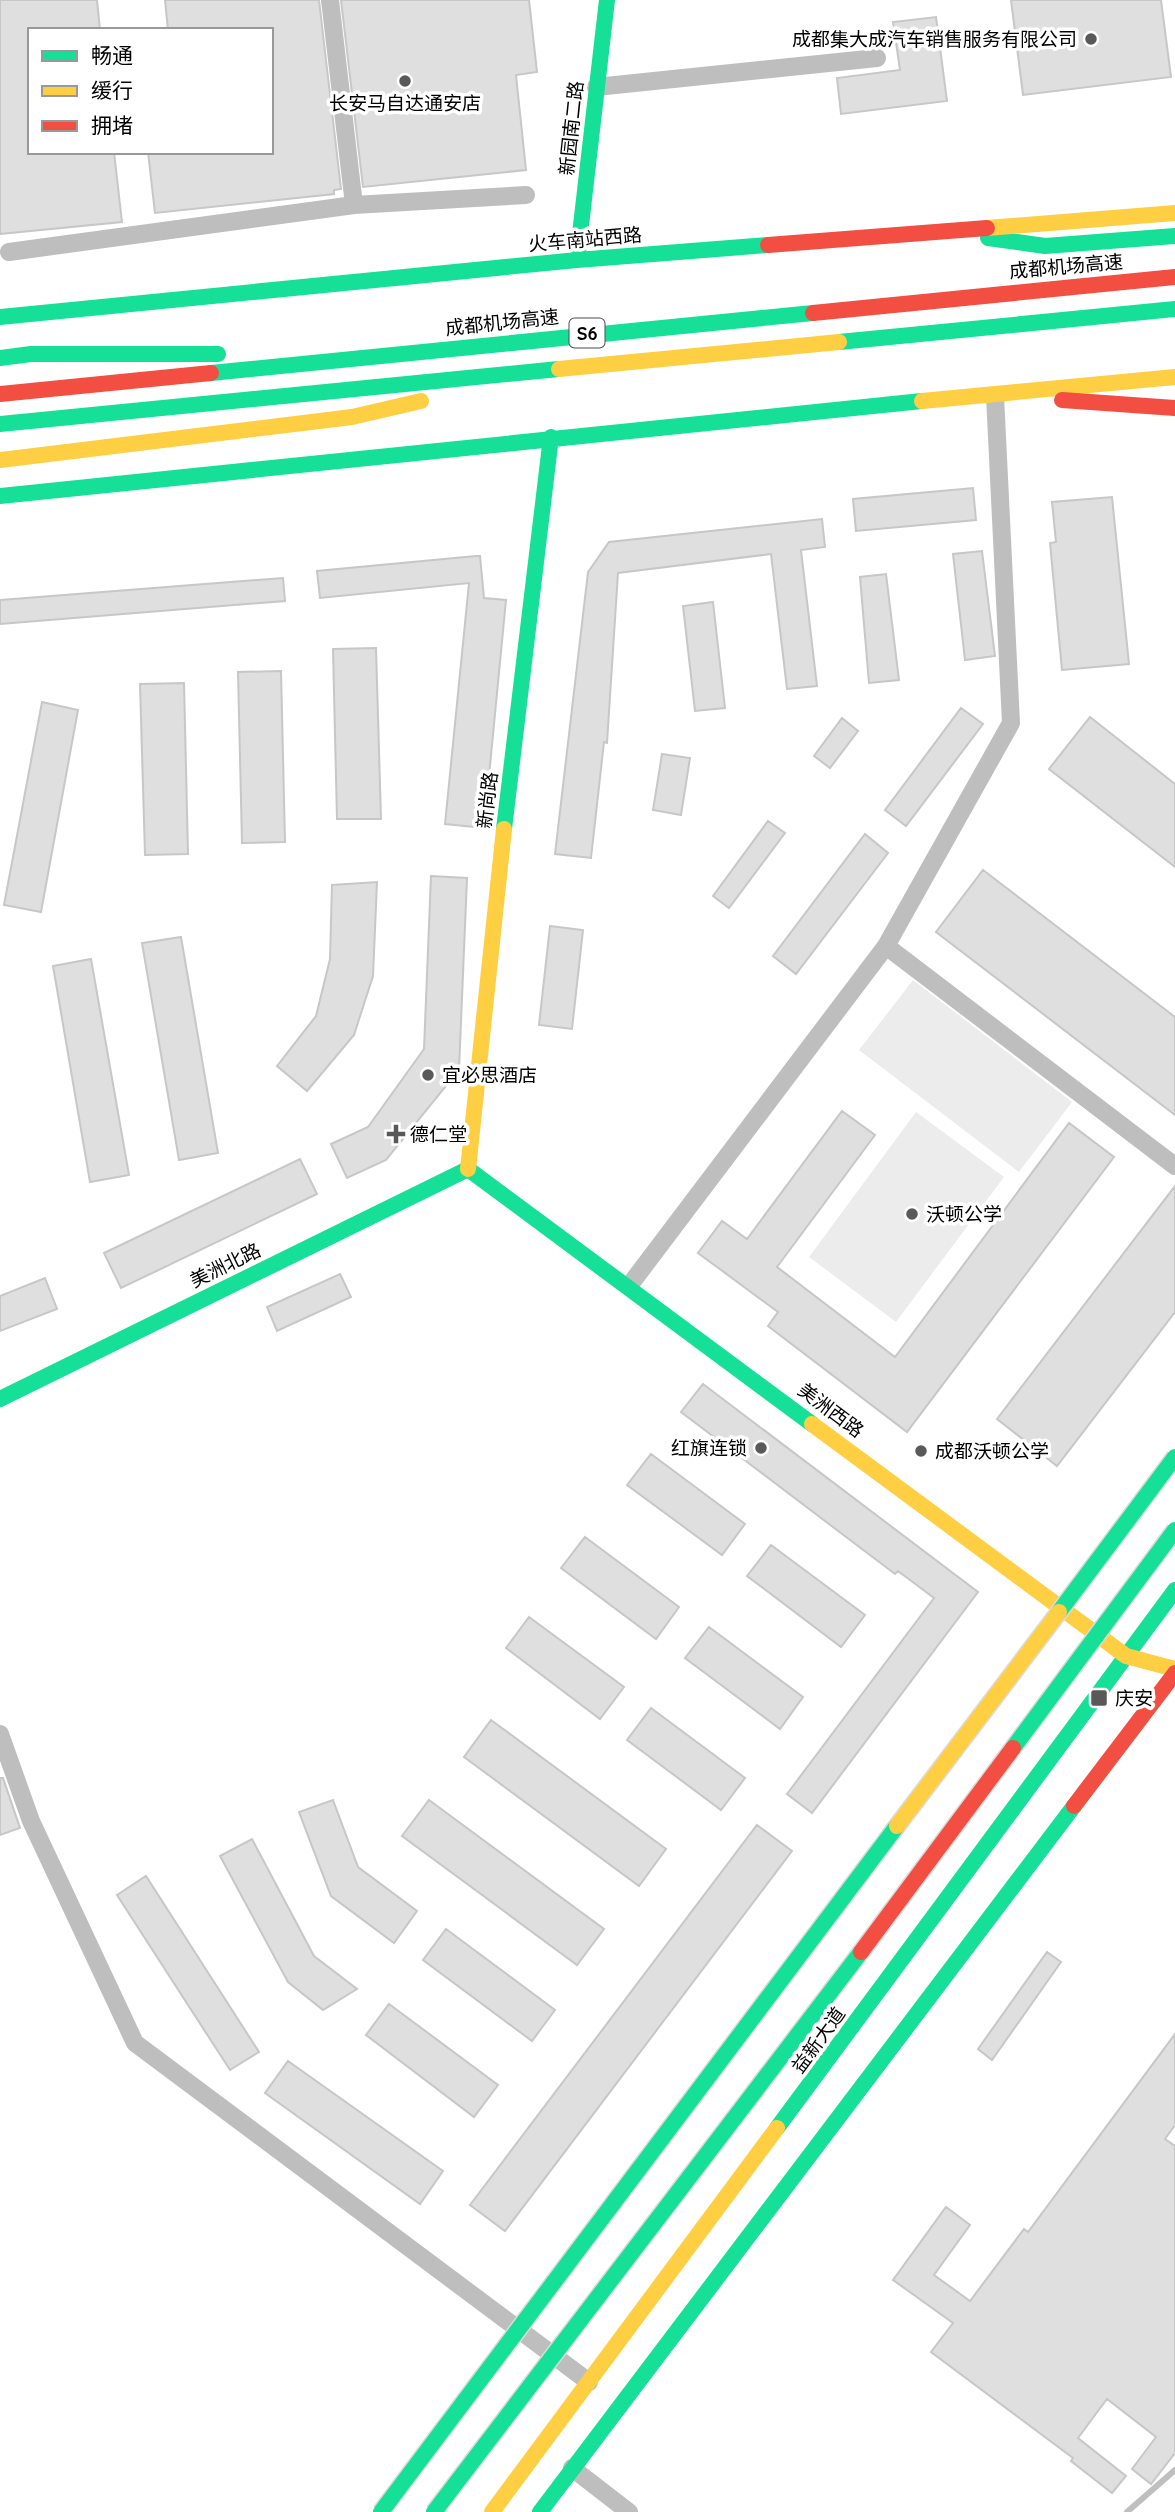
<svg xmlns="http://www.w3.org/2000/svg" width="1175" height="2512" viewBox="0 0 1175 2512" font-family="Quicksand,'Noto Sans SC',sans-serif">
<rect width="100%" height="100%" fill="#fff"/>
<path fill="#ececec" d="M913,980L1072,1102L1019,1172L859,1050Z
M916,1112L1004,1177L896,1322L809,1257Z"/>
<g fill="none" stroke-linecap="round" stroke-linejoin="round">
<path stroke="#bfbfbf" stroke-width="6" d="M1127,2512L1175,2470"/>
</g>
<path fill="#dfdfdf" stroke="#c7c7c7" stroke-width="2" d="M0,0H97L100,30H30V152H114L122,222L0,234Z
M165,0H319L341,189L334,190V194L155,213L148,152H271V30H168Z
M341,0H529L537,72L516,75L526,170L363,187Z
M1011,0H1161L1171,77L1023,95Z
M936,17L947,101L841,114L837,78L900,70L893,22Z
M973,488L976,520L856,531L853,499Z
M1112,497L1129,664L1062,670L1050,543L1056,542L1052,502Z
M822,519L825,547L801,550L817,686L787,689L771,554L618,573L607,743L604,742L591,858L555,854L588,572L609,542Z
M982,551L995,656L965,660L953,554Z
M476,556H480L484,598L506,600L484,828L445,824L469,583L320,598L317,571Z
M886,574L899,680L869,683L860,577Z
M283,578L285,601L0,624V600Z
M713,602L725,708L695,711L683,606Z
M376,648L381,819H337L333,649Z
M281,671L285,842L242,843L238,672Z
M184,683L188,854L145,855L140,684Z
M42,702L78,710L41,912L4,905Z
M961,708L983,724L906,826L885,810Z
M1090,717L1175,784V867L1049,769Z
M842,718L858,731L830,768L814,756Z
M662,754L690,758L681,815L653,810Z
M768,821L785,833L729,908L713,896Z
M865,834L888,853L796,974L773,956Z
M983,870L1175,1017V1115L936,932Z
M431,876L467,878L459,1070L386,1160L347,1178L331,1144L368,1127L424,1049Z
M377,882L373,976L354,1035L307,1091L277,1066L316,1016L330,959L332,885Z
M550,926L583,930L572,1029L539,1025Z
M181,937L218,1153L179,1160L142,943Z
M91,959L129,1175L90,1182L53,966Z
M842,1111L875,1135L777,1267L895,1357L1069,1123L1114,1157L907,1432L768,1326L778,1312L698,1253L722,1221L747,1239Z
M300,1159L317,1194L121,1288L104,1253Z
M1175,1186V1312L1057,1466L997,1419Z
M340,1274L351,1297L277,1331L267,1307Z
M45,1278L57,1309L0,1331V1296Z
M703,1384L978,1592L812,1813L787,1794L934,1598L898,1571L895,1574L681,1412Z
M651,1454L745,1524L722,1555L627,1485Z
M585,1537L679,1607L656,1639L561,1568Z
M771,1545L865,1615L841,1647L747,1576Z
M529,1617L624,1687L600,1719L506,1648Z
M709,1627L803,1697L780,1729L685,1658Z
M651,1708L745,1778L721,1810L627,1740Z
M491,1720L666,1849L639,1886L464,1757Z
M0,1778H3L20,1828L0,1835Z
M333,1800L358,1867L417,1911L394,1943L331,1896L299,1812Z
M429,1800L604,1929L577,1965L402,1836Z
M757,1825L792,1851L505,2231L470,2205Z
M252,1839L314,1956L357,1989L323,2010L288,1982L220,1856Z
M146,1876L259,2052L230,2070L117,1895Z
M446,1929L555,2010L532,2041L423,1960Z
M1047,1952L1061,1962L992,2060L978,2049Z
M389,2004L498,2085L474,2117L366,2035Z
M1175,2034V2125L1165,2139L1175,2146V2453L1151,2484L1132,2469L1156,2437L1107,2399L1078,2438L1126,2476L1112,2493L1071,2461L1073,2458L931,2352L953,2323L893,2280L946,2207L970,2225L934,2275L970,2301L1024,2229L1028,2232Z
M288,2061L443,2171L420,2204L265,2093Z"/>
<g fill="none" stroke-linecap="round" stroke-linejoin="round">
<path stroke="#bebebe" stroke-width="18" d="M596,87L877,58
M354,205L526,195
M9,252L354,205L330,0
M886,946L1175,1166
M629,1286L886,946L1011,723L995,396
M0,1734L31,1821L135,2043L589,2382
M572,2468L629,2512"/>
<path stroke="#16e098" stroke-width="16" d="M988,238L1045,246L1175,236
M577,260L607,0
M0,317L577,260L768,245
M839,342L1175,309
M0,358L31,354H218
M211,373L813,313
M0,424L559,369
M0,496L922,401
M504,829L551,437
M468,1169L812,1424
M0,1399L468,1169
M777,2128L1175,1590
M540,2512L1074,1806"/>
<path stroke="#ffcf43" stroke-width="16" d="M987,228L1175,213
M559,369L839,342
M922,401L1175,377
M0,460L352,417L421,401
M468,1169L504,829
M812,1424L1126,1656L1175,1669
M492,2512L777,2128"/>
<path stroke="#f24e42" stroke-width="16" d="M768,245L987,228
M813,313L1175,277
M0,394L211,373
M1062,400L1175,408
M1074,1806L1175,1673"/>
<g stroke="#dbdbdb" stroke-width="19" stroke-linecap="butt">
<path id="fast-bridge" d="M1059,1612L1175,1457
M1013,1748L1175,1530
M381,2512L897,1826
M434,2512L861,1952"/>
</g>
<g stroke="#dbdbdb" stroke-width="19" stroke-linecap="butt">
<path id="slow-bridge" d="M897,1826L1059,1612"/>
</g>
<g stroke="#dbdbdb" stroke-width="19" stroke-linecap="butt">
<path id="jam-bridge" d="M861,1952L1013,1748"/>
</g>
<use href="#fast-bridge" stroke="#16e098" stroke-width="16"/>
<use href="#slow-bridge" stroke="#ffcf43" stroke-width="16"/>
<use href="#jam-bridge" stroke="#f24e42" stroke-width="16"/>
</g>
<g fill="#595959" stroke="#fff" stroke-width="2.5">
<circle cx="1091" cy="39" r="7"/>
<circle cx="405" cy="81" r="7"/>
<circle cx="428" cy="1075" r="7"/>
<path d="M392.5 1123.5h7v7h7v7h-7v7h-7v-7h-7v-7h7z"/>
<circle cx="912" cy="1214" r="7"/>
<circle cx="761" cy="1448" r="7"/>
<circle cx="921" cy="1451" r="7"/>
<rect x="1090" y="1689" width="18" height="18" rx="3.5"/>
</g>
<g text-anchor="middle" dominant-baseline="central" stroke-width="7" stroke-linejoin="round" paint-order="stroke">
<rect fill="#fff" stroke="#4c4c4c" stroke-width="2" x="569.5" y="318.5" width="35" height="29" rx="5"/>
<g font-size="18" font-weight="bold" fill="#000">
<text x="587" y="333">S6</text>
</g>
<g font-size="19" fill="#000" stroke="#fff" text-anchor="start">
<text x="1077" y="39" text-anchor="end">成都集大成汽车销售服务有限公司</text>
<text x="405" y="103" text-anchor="middle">长安马自达通安店</text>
<text x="442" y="1075">宜必思酒店</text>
<text x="410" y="1134">德仁堂</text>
<text x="926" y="1214">沃顿公学</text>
<text x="747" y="1448" text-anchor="end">红旗连锁</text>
<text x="935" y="1451">成都沃顿公学</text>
<text x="1115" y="1698">庆安</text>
</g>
<g font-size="19" fill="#000" stroke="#fff">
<text transform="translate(571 128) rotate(-84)">新园南二路</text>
<text transform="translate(585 239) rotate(-5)">火车南站西路</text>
<text transform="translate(1066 266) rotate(-5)">成都机场高速</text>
<text transform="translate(502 322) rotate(-6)">成都机场高速</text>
<text transform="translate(487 800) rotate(-83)">新尚路</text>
<text transform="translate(225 1265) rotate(-26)">美洲北路</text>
<text transform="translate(831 1410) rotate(37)">美洲西路</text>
<text transform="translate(818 2040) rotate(-54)">益新大道</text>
</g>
</g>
<rect x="28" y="28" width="245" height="126" fill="#ffffff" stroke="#999999" stroke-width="2"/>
<rect x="42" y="51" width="35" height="10" fill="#16e098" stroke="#999999" stroke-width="2"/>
<text x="91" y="63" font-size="21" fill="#000000">畅通</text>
<rect x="42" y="86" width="35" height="10" fill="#ffcf43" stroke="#999999" stroke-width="2"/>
<text x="91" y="98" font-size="21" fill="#000000">缓行</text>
<rect x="42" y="121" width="35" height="10" fill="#f24e42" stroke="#999999" stroke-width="2"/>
<text x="91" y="133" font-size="21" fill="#000000">拥堵</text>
</svg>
